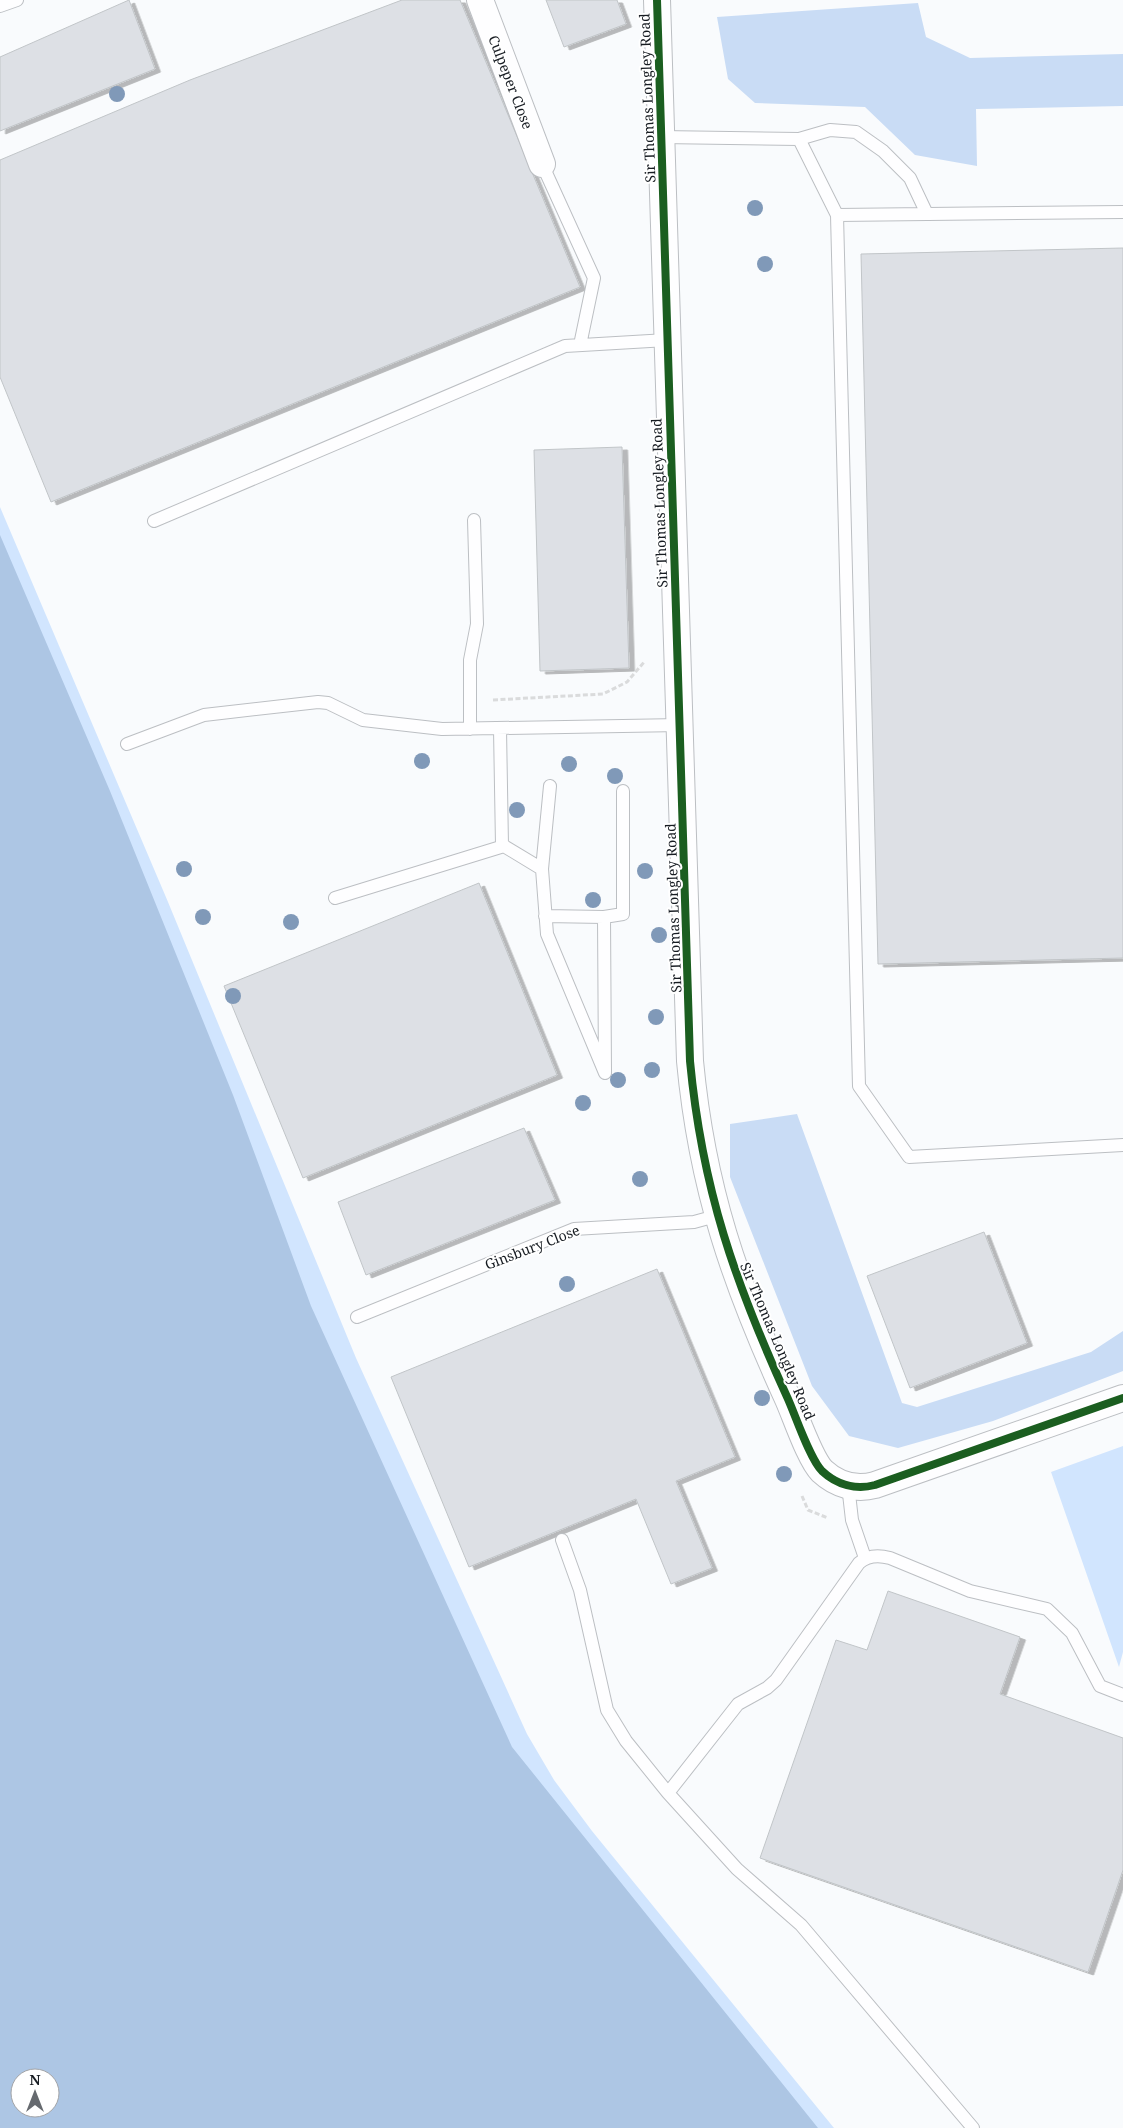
<svg xmlns="http://www.w3.org/2000/svg" width="1123" height="2128" viewBox="0 0 1123 2128" font-family="'Noto Serif',serif">
<defs>
<filter id="shadow"><feDropShadow dx="5.5" dy="3" stdDeviation="0" flood-color="#0004"/></filter>
</defs>
<rect width="100%" height="100%" fill="#f9fbfd"/>
<path fill="#d1e5fe" d="M0,507L168,902L356,1358L527,1734L554,1780L592,1831L834,2128H748L458,1727L0,782Z
M1123,1446V1652L1119,1667L1051,1472Z"/>
<path fill="#c9dcf5" d="M918,3L926,37L970,58L1123,54V106L976,109L977,166L915,155L865,107L755,103L728,79L717,17Z
M797,1114L902,1403L917,1407L1091,1352L1123,1331V1371L993,1421L898,1448L849,1436L812,1386L730,1177V1124Z"/>
<path fill="#adc6e4" fill-rule="evenodd" d="M0,535L110,791L233,1095L311,1306L512,1747L818,2128H0ZM20,2078H50V2108H20Z"/>
<path fill="#dde0e5" stroke="#c1c5c8" filter="url(#shadow)" d="M129,0L155,69L0,131V57Z
M402,0H460L580,287L51,502L0,377V160L190,80Z
M546,0H617L626,24L564,47Z
M1123,248V958L878,964L861,254Z
M622,447L629,668L540,671L534,450Z
M479,883L557,1075L303,1178L224,986Z
M524,1128L555,1200L366,1275L338,1202Z
M984,1232L1027,1343L910,1388L867,1276Z
M657,1269L735,1457L676,1481L712,1568L671,1584L636,1499L469,1567L391,1377Z
M888,1591L1020,1637L1000,1694L1123,1738V1870L1088,1972L760,1858L836,1640L867,1650Z"/>
<g fill="none" stroke-linecap="round" stroke-linejoin="round">
<g stroke="#bcbfc3" stroke-width="14">
<path id="service" d="M0,6L17,0
M661,137L799,139L837,215L859,1086L909,1157L1123,1145
M799,139L830,130L856,132L883,151L910,178L927,214
M542,164L594,278L580,345
M837,215L1123,212
M154,521L565,346L667,340
M470,729V660L477,624L474,520
M127,744L204,715L318,702L328,703L363,720L442,729L680,725
M504,846L542,869L550,786
M542,869L547,934L605,1073L604,917L623,914V791
M335,898L504,846L502,845L500,729
M545,916L604,917
M357,1317L574,1229L694,1222L716,1216
M848,1485L852,1520L865,1558
M562,1540L580,1590L607,1710L626,1741L668,1793
M973,2128L801,1925L737,1869L668,1793L738,1704L767,1688L776,1680L859,1563C868,1555 879,1555 890,1558L970,1591L1047,1609L1072,1633L1100,1686L1123,1695"/>
</g>
<g stroke="#bcbfc3" stroke-width="28">
<path id="minor" d="M480,0L542,164
M657,0L690,1061C702,1189 735,1283 788,1399C796,1417 810,1459 822,1471C837,1485 856,1490 875,1485L1123,1398"/>
</g>
<path stroke="#dadbdc" stroke-width="3" stroke-dasharray="5 2.5" stroke-linecap="butt" d="M493,700L603,694L627,682L645,661
M802,1496L808,1510L828,1518"/>
<use href="#service" stroke="#fefeff" stroke-width="12"/>
<use href="#minor" stroke="#fefeff" stroke-width="26"/>
<g stroke="#fff" stroke-width="11">
<path id="cycleway" d="M657,0L690,1061C702,1189 735,1283 788,1399C796,1417 810,1459 822,1471C837,1485 856,1490 875,1485L1123,1398"/>
</g>
<use href="#cycleway" stroke="#1b5e20" stroke-width="8"/>
</g>
<g fill="#8099b8">
<circle cx="117" cy="94" r="8"/>
<circle cx="755" cy="208" r="8"/>
<circle cx="765" cy="264" r="8"/>
<circle cx="422" cy="761" r="8"/>
<circle cx="569" cy="764" r="8"/>
<circle cx="615" cy="776" r="8"/>
<circle cx="517" cy="810" r="8"/>
<circle cx="184" cy="869" r="8"/>
<circle cx="645" cy="871" r="8"/>
<circle cx="593" cy="900" r="8"/>
<circle cx="203" cy="917" r="8"/>
<circle cx="291" cy="922" r="8"/>
<circle cx="659" cy="935" r="8"/>
<circle cx="233" cy="996" r="8"/>
<circle cx="656" cy="1017" r="8"/>
<circle cx="652" cy="1070" r="8"/>
<circle cx="618" cy="1080" r="8"/>
<circle cx="583" cy="1103" r="8"/>
<circle cx="640" cy="1179" r="8"/>
<circle cx="567" cy="1284" r="8"/>
<circle cx="762" cy="1398" r="8"/>
<circle cx="784" cy="1474" r="8"/>
</g>
<g text-anchor="middle" dominant-baseline="central" stroke-width="4" stroke-linejoin="round" paint-order="stroke">
<g font-size="14" fill="#171c22" stroke="#fff">
<text transform="translate(511 82) rotate(69)">Culpeper Close</text>
<text transform="translate(647 98) rotate(-92)">Sir Thomas Longley Road</text>
<text transform="translate(659 503) rotate(-92)">Sir Thomas Longley Road</text>
<text transform="translate(673 908) rotate(-92)">Sir Thomas Longley Road</text>
<text transform="translate(532 1247) rotate(-21)">Ginsbury Close</text>
<text transform="translate(778 1341) rotate(67)">Sir Thomas Longley Road</text>
</g>
</g>
<g transform="translate(35 2093)"><circle r="24" fill="#ffffff" stroke="#a2a4a7"/>
<path d="M0-4L9 19L0 12L-9 19Z" fill="#666a6f"/>
<text y="-8" font-size="14" font-weight="bold" text-anchor="middle" fill="#171c22">N</text>
</g>
</svg>
